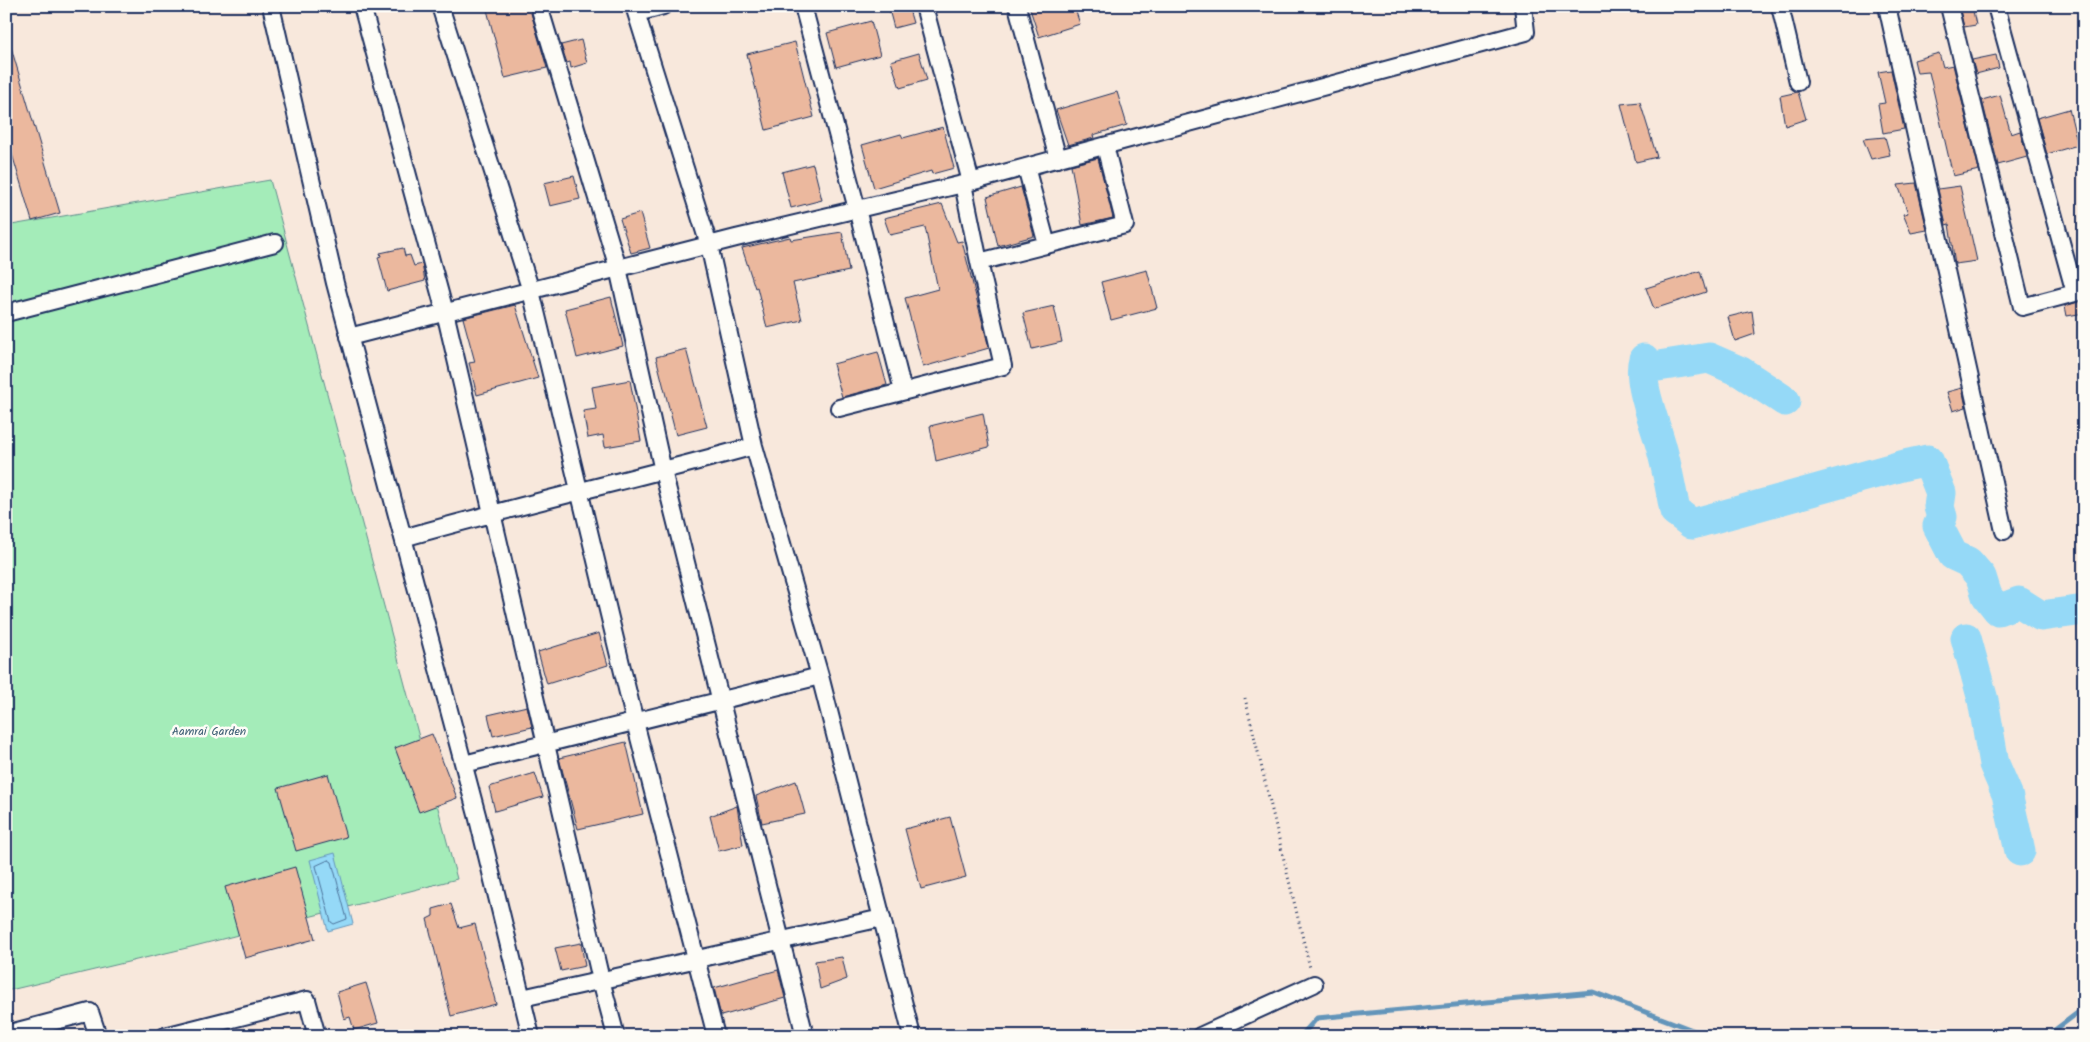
<svg xmlns="http://www.w3.org/2000/svg" width="2090" height="1042" viewBox="0 0 2090 1042" font-family="Kalam,sans-serif">
<rect width="100%" height="100%" fill="#f8e8dc"/>
<filter id="ink" filterUnits="userSpaceOnUse"><feTurbulence type="fractalNoise" baseFrequency=".02" numOctaves="2"/><feDisplacementMap in="SourceGraphic" scale="10" xChannelSelector="R" yChannelSelector="G"/><feConvolveMatrix kernelMatrix="1 2 1 2 8 2 1 2 1" color-interpolation-filters="sRGB"/></filter>
<g filter="url(#ink)">
<path fill="#a4ecb9" stroke="#608e8c" d="M270,180L457,879L191,947L6,991V226Z"/>
<path fill="#95d9f7" stroke="#6495ba" d="M335,853L353,924L328,931L310,860Z"/>
<g fill="none" stroke-linecap="round" stroke-linejoin="round">
<path stroke="#4c739b" stroke-width="1" d="M329,860L332,862L347,919L334,924L331,922L316,866Z"/>
<path stroke="#6495ba" stroke-width="5" d="M1301,1036L1317,1018L1593,992L1708,1036
M2047,1036L2084,1008"/>
<path stroke="#95d9f7" stroke-width="31" d="M1785,401L1741,372L1709,358L1652,367L1644,359C1637,381 1655,423 1661,446C1667,467 1671,490 1675,511L1692,524L1905,465L1928,460L1941,493L1939,507L1942,517L1938,526L1953,555L1968,562L1981,577L1987,596L1998,610L2019,602L2041,616L2084,610
M1966,638L1983,700L1994,764L2007,794L2020,851"/>
</g>
<path fill="#ebb89e" stroke="#1b2f5e" d="M486,6H529L547,68L505,78Z
M888,6H908L913,23L894,28Z
M1029,6H1074L1080,24L1039,37Z
M1959,6H1972L1976,25L1964,27Z
M871,21L880,55L836,67L827,33Z
M581,40L587,63L571,68L570,62L567,63L561,45Z
M795,42L814,117L766,130L747,54Z
M6,44H10L60,213L32,221L6,134Z
M919,53L927,80L900,88L891,61Z
M1939,53L1943,67L1953,65L1979,170L1953,176L1929,72L1917,73L1914,60Z
M1996,55L1999,68L1976,74L1972,60Z
M1891,70L1904,129L1883,133L1878,104L1885,103L1878,72Z
M1117,92L1127,125L1093,135L1094,138L1068,145L1056,110Z
M1798,92L1806,119L1785,126L1780,96Z
M2000,95L2011,134L2020,131L2027,157L1998,165L1982,100Z
M1640,102L1657,157L1636,162L1621,104Z
M2069,109L2078,145L2047,154L2037,118Z
M943,127L954,168L932,174L931,171L874,188L862,145L901,134L903,138Z
M1885,137L1890,155L1871,159L1863,139Z
M1098,158L1113,218L1082,225L1071,165Z
M813,164L822,200L791,208L782,172Z
M574,176L580,199L550,206L544,183Z
M1916,183L1927,230L1911,233L1903,214L1908,213L1898,185Z
M1960,186L1977,261L1955,264L1949,224L1946,225L1938,189Z
M1021,187L1034,236L998,246L987,197Z
M942,204L957,242L962,241L989,348L923,367L905,298L938,289L925,227L890,235L884,218Z
M640,213L650,248L631,253L620,219Z
M842,232L849,271L793,283L802,320L767,328L757,287L755,288L742,248L790,237L791,240Z
M403,248L405,256L410,255L414,266L422,264L425,281L387,291L378,257L381,256L380,253Z
M1147,270L1157,308L1111,320L1101,282Z
M1700,271L1706,292L1654,309L1646,288Z
M611,297L623,346L577,358L565,309Z
M2084,297V313L2067,316L2065,306L2078,302Z
M515,305L538,378L477,395L469,363L475,362L463,318Z
M1054,306L1062,342L1032,349L1023,313Z
M1752,311L1755,334L1735,341L1728,317Z
M686,349L707,427L676,435L656,357Z
M878,352L887,385L842,397L833,364Z
M630,380L641,441L605,447L603,435L588,438L583,411L596,409L592,387Z
M1962,388L1966,407L1953,411L1947,392Z
M983,413L989,447L936,461L930,426Z
M599,633L608,665L547,684L538,652Z
M527,706L532,727L493,736L488,715Z
M432,734L457,798L419,812L395,748Z
M626,742L643,814L578,829L559,758Z
M535,773L543,797L495,811L489,787Z
M328,774L346,837L296,851L278,788Z
M796,781L805,814L762,823L756,796Z
M737,806L743,845L719,851L710,816Z
M950,817L966,877L921,889L905,829Z
M295,867L315,939L245,958L225,887Z
M451,904L459,928L475,924L496,1004L451,1016L427,919L433,916V909Z
M581,943L585,966L561,971L555,948Z
M842,957L847,979L820,989L815,961Z
M778,970L785,998L721,1016L714,988Z
M366,983L378,1023L354,1030L350,1017L344,1019L337,992Z"/>
<g fill="none" stroke-linecap="round" stroke-linejoin="round">
<g stroke="#1b2f5e" stroke-width="20">
<path id="street" d="M271,6L335,283L477,815L531,1036
M362,6L445,312L601,980L616,1036
M440,6L531,291L635,722L716,1036
M539,6L618,268L663,471L805,1036
M634,6L709,245L754,446L820,676L912,1036
M803,6L857,209L903,391
M924,6L971,182
M1017,6L1058,159
M1780,6L1798,82
M1887,6L2004,531
M1949,6L2022,307L2075,293L1996,6
M637,13L663,6
M1026,167L1047,245
M963,184L979,262L1125,225L1105,146
M6,313L275,243
M349,337L736,238L963,184L1526,32L1523,6
M839,408L1003,366L979,262
M403,538C519,505 638,478 754,446
M464,764L820,676
M522,998L882,918
M6,1034L90,1012L98,1036
M165,1036L307,1000L317,1036
M1200,1036L1314,984"/>
</g>
<path stroke="#1b2f5e" stroke-width="3" stroke-dasharray="1 4" stroke-linecap="butt" d="M1245,698L1310,968"/>
<use href="#street" stroke="#fdfcf7" stroke-width="16"/>
</g>
</g>
<g text-anchor="middle" dominant-baseline="central" stroke-width="5" stroke-linejoin="round" paint-order="stroke">
<g font-size="12" fill="#3d5e75" stroke="#fdfcf7">
<text x="209" y="731">Aamrai Garden</text>
</g>
</g>
<rect width="2090" height="1042" fill="none" stroke="#fdfcf7" stroke-width="25"/>
<rect x="12" y="12" width="2065" height="1017" fill="none" stroke="#1b2f5e" stroke-width="2" filter="url(#ink)"/>
</svg>
